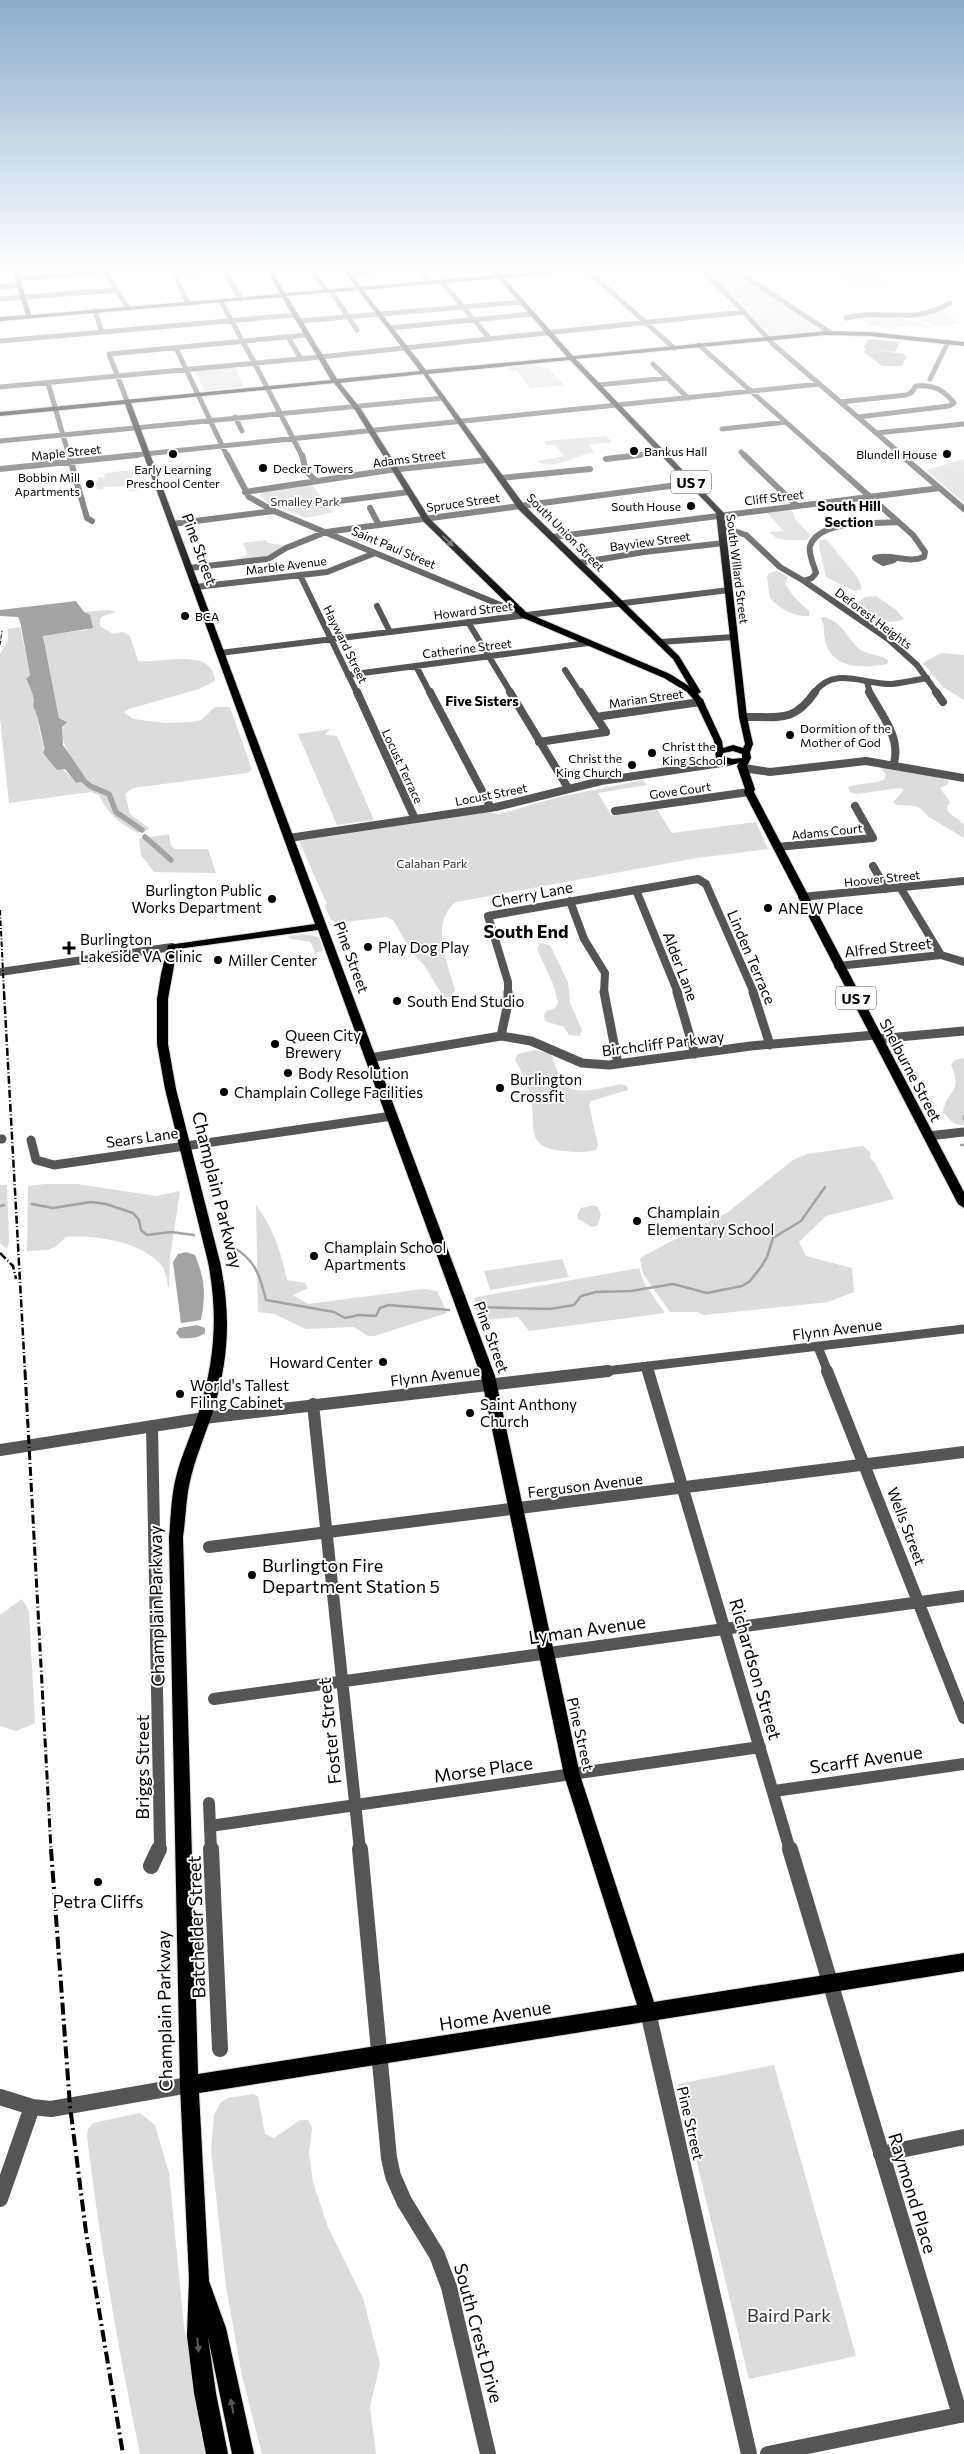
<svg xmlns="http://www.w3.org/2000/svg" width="964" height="2454" viewBox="0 0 964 2454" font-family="Commissioner,sans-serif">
<rect width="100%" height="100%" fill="#fff"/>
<path fill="#dcdcdc" d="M701,267H729L826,331L770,335Z
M822,267C848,267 875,263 890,288L861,290L845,280L846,278L838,272Z
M942,311L961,323L943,326L907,318Z
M860,317L904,319L934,327L924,328L912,325L890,328L875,327L857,319Z
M537,364L540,367H547L564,385L530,388L517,370L510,371L507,367Z
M234,367L244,387L205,391L195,371Z
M606,436L612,442L589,445L594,452C580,454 551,472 537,461L564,456L555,445H546L544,441Z
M964,459V503L926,470Z
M143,469L144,474L132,476L138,490L127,492L132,489L130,486L104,487V489L97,490L95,481H98L97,478L105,477L104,473Z
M311,484L333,512L306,518L267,502L260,496L262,492Z
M789,510L793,512L795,519L810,535L807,540C793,540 779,543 769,532L784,531L766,512Z
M826,539L858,578L862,589L855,591L826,577L819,546L820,541Z
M266,540L268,543L284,545L271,557L234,560L248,555L243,543Z
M777,571L788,577L785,584L794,597L809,611V616C794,617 780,609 770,598L767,577L769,573Z
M876,596L896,610L904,619C888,625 874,620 861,612L857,604L865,597Z
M109,610L116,612L103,616L100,619V626L113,634L123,632L130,636L138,661C161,664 213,646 215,681L199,689L129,709L124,712L133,719L165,723L191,722L201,720L215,707H230L252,770L247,773L133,788L125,794L130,814L150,829L138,833C120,824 107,813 99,795L91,792L9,803L0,718V654L8,640V629L20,627L30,675L26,680C30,687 36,699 33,706C40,719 38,734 45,747C49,758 68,773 76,783L86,780C75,762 55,742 65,720L59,718L43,635L87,630L84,612Z
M822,617C840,619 847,637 858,648C866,655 879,654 888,660L887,664C856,670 823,667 824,628C824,623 821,622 822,617Z
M941,653L964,655V700L943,687L923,663Z
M330,729L325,735L337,736L374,820L337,825L298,734Z
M878,764L948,780V784L940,788L950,802L947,807L948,812L964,824V838L929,817L920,808L915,806L897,805L893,802L904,790L900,788L857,794L850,792L848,787C860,783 872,784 884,780L886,775Z
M643,780L647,785L598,793L611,815L656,808L672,833L756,822L768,849L697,858L456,902C429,922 448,964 455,990L452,997L444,998L424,965L413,954L393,920L386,917L337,923L331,920L325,906L327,904L299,841L484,812L499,814L559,797Z
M169,834L171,845L175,849H208L216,873L154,872L141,855L139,839Z
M302,934L319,937L323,951L315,953L311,942L291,939L287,936Z
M540,943L550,945L568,982L570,1003L582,1030L580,1036L569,1035L564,1027L545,1021L544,1016L546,1011L554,1009L558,1003L553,984L537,949Z
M535,1050L551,1054L558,1073L559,1081C575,1098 600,1088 621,1084L627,1086L628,1090L591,1101L589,1105L598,1145L596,1150C585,1153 575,1152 565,1151C520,1149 539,1121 529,1091C526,1080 520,1069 515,1059L518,1054Z
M964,1058V1125C954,1126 949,1119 943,1112C948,1086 963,1097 951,1064L955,1060Z
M863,1146L870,1152V1158L875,1163L894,1199L826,1216L799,1242L806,1256L852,1268L854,1292L828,1302L704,1315L697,1312H670L643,1274L640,1259L643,1256L728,1212L793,1160L807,1154Z
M45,1184H77L156,1196L180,1191L170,1257L169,1289C167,1282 166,1272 162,1266C144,1242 94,1234 66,1237L55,1247L47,1250L27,1251L28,1186Z
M0,1185H7L9,1241L7,1249L0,1243Z
M256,1205C273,1228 281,1252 287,1280L305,1283L308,1288L293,1295L308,1304L423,1289L437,1291L447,1313L374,1336H368L354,1327L306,1329L274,1314L258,1312Z
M594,1205L598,1207L601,1215L597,1226L592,1227L578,1219L577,1215L581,1208Z
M562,1259L569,1277L490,1290L484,1271Z
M639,1268L644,1283L665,1313L529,1331L518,1317L485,1320L479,1317L474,1299L477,1297Z
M22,1599L29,1611L35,1723L16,1731L0,1726V1615Z
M774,2065L856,2356L749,2379L678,2084Z
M253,2094L258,2096L265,2134L274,2138L300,2120H308L312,2128L309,2153L313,2182L328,2227L363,2298L380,2364L370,2407L376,2454H262L242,2376L226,2287L211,2150L214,2115L221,2102L228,2098Z
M140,2113L155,2125L169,2173L184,2326L206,2454H140C118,2349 100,2243 87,2136L88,2129L93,2123Z"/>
<path fill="#a3a3a3" d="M869,339L900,342L895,352L870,349L903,354L907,356L902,366H882L864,352L866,349L863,348Z
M76,601L84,612L90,615L93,628L43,636L59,718L67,722L62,727L63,745L87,780L76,783L65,769L57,770L43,753L45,749C41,736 39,717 33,706C36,699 30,687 26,679L30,675L20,621L18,617L0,616V610Z
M186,1252L195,1255C205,1280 206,1294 201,1320L181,1323L173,1262L178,1254Z
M197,1325L205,1328V1333C199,1338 187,1339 180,1338L176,1333L179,1328Z"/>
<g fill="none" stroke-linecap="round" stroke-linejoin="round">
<path stroke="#a3a3a3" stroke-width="2.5" d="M964,1116V1119
M961,1145H964
M32,1204L53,1208L91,1202L106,1204L133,1213L139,1220L141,1230L147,1235L171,1232L194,1235
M0,1206L4,1205
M231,1246C255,1259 260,1275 266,1300L334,1312L345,1318L359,1315L376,1316L380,1308L389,1305L449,1310
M475,1307L550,1309L574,1305L581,1296L596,1292L631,1291L673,1284L707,1293L742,1286L750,1281L761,1267L767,1257L773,1238L801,1221L825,1187"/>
<path stroke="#a3a3a3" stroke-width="5.5" d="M77,775L90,786L109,794L116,812L142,830
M145,837L171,860"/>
<g stroke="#dbdbdb" stroke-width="2">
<path id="major" d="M11,267H17L31,315L280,294L265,267H270L285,293L356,287L341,267H346L361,287L495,275L489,267H494L501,275L588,267H615L504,278L573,356L826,331L870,332L964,342V346L870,336L826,335L576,359L724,513L747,717L753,744L750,752L751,758L747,766L755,789L754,792L964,1192V1208L958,1204L744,792L745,789L737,766L739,763L731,765L716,759L714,741L695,701L687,692L664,678L521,617L424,522L355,410L334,383L131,403L495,1376L580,1775L654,2002L964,1953V1971L199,2093L209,2281L226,2328L254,2454H232L208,2337L216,2393L228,2454H206L194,2393L187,2336L189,2279L180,2085L169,1537C171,1517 171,1496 176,1477C182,1453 193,1431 200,1408C215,1358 218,1314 208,1262L165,1089L157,1044V999L161,974L168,945L315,924L125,404L0,416V412L331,380L282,297L0,321V317L26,315ZM498,278L567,357L426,370L363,290ZM358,290L420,371L337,379L287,296ZM570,360L716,513L739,717L745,744L743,748L733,745L723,748L722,741L703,700L698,694L701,692L679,656L525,506L428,374ZM423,374L519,510L673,659L689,686L670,674L527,613L430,519L361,409L340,383ZM733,751L742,754V758L732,759L723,756V753ZM318,930L481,1376L564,1775L637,2005L198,2074L183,1537C186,1517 186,1496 191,1477C197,1453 207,1431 214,1408C229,1357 231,1314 220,1262L176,1089L168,1044V999L177,949Z"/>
</g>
<path stroke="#555" stroke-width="5" d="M417,267L430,283
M698,267L727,294L774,345L903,456
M731,267L831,333
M171,268L188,303
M223,269L241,299
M587,270L674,348
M105,271L128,308
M175,273L239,267
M314,274L327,291
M348,274L423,267
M17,279L152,267
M442,282L490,339
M0,287L19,285
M331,291L357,330
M0,299L117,290
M221,301L231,320
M95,311L102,332
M846,318C883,308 911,326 950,303
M232,321L242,341
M299,321L521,302
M390,328L532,314
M288,337L301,359
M0,341L295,315
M243,342L254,362
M699,345L824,456
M176,348L227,456
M255,364L302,456
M653,364L688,398
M930,379L948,342
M48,383L69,456
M598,385L667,378
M0,387L320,357L744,312
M127,401L109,354L307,335
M840,402L906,395L911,393L916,386C933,384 944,390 954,403L949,406L858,417
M235,417L242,431
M722,429L786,422
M876,433L964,424
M0,441L443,398
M741,452L745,456
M125,456L820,384
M630,456L663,452"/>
<path stroke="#555" stroke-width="6" d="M69,455L87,518L92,521
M227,455L249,497L274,511L522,614
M302,455L306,471L316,481
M744,455L797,506
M823,455L913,535L925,552L924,557C906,564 892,553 875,558L883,563L894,560
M901,455L964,509
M606,459L640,455
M0,469L137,455
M500,478L590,469
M245,492L390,470L487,460
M331,502L409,492
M370,508L379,525
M172,524L274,511
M722,527L746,535L780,567L804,581L812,578L816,573C814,565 808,554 810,546C819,519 876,524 898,522
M552,537L940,488
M578,563L644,552L724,543
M189,568L268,559L286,548L326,532L692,483
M300,575L357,693
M804,581L888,639L917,665L937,693
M196,587L327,572L375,553
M377,606L390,632
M468,622L511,693
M660,642L734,637
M220,653L729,590
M416,666L430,693
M565,670L580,693
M348,675L588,643
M867,682L870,693
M814,693C834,665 864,685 892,684C903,683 916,680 927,678"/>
<path stroke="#555" stroke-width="8" d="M357,692L415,819
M430,692L491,808
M510,692L568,788
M869,692C881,714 901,737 894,763
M936,692L943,702
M596,717L700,702
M743,717C778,716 793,724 815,692
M539,742L606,732L580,692
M743,768L770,772L866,761L964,778
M615,811L749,792
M289,838L496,807L601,781L728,762
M777,847L873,838L855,806
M873,866L886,889
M900,887L941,955
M636,890L678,993
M802,897L964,881
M570,901L584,939L605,973L604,993
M838,966L941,955L964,962
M0,972L172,947
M508,993V982L488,916L698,879L706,884L754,993"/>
<path stroke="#555" stroke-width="9" d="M604,992L618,1064
M677,992L695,1054
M753,992L770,1045
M501,1036L508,1003V992
M877,1039L964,1031
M370,1058L501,1036L531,1041L582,1063L609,1065L751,1046L875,1035
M928,1136L964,1132
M0,1139H2
M31,1140L36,1160L54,1165L392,1116
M818,1347L828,1372
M647,1366L649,1372
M597,1372L964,1329"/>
<path stroke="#555" stroke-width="12" d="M648,1371L790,1850
M827,1371L964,1718
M313,1404L360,1850
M152,1426L160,1846L158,1850
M0,1450L204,1418L608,1371
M209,1547L964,1452
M214,1699L964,1596
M774,1791L964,1764
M209,1803L211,1850
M210,1826L760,1747"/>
<path stroke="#555" stroke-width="16" d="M211,1849L220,2049
M360,1849L389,2158L393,2176L404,2201L437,2255L449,2287L488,2454
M790,1849L960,2415
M151,1866L159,1849
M648,2012L749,2454
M0,2097L32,2107L51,2109L189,2085
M881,2154L964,2137
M0,2199L32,2107
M768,2454L964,2414"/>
<use href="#major" fill="#000" fill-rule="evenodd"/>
<path stroke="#000" stroke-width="1" stroke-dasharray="4 1 0.5 1" stroke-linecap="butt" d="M0,645L2,631"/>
<path stroke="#000" stroke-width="2" stroke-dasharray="5.5 2 1 2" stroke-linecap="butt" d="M0,910L4,993"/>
<path stroke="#000" stroke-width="2.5" stroke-dasharray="8 2.5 1 2.5" stroke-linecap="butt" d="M4,992L25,1372
M0,1253L13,1266L16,1279"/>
<path stroke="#000" stroke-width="3" stroke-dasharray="9 3 1 3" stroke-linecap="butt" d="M25,1371L51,1850"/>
<path stroke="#000" stroke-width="4" stroke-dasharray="12 4 2 4" stroke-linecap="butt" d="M51,1849L70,2106L86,2232L123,2454"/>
</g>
<defs><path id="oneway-solid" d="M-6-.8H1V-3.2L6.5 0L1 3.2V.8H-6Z" transform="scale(1.25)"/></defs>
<g fill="#595959">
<use href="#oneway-solid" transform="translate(448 541) rotate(44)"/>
<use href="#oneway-solid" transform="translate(198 2345) rotate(84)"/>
<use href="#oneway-solid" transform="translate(232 2406) rotate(-101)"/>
</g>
<linearGradient id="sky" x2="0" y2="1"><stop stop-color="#8cadcc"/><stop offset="0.44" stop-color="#fff"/><stop offset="1" stop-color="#fff" stop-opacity="0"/></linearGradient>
<rect width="964" height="611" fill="url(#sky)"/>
<g fill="#000" stroke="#fff" stroke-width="2">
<circle cx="634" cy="451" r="5"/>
<circle cx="173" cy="454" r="5"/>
<circle cx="947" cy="454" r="5"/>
<circle cx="263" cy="468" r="5"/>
<circle cx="90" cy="484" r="5"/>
<circle cx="691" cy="506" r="5"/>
<circle cx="185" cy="616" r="5"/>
<circle cx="790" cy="735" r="5"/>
<circle cx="652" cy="753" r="5"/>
<circle cx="632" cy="765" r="5"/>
<circle cx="272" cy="899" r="5"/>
<circle cx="768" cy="908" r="5"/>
<circle cx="368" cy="947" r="5"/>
<path d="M66.5 940.5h5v5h5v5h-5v5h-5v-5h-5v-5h5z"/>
<circle cx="218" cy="960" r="5"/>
<circle cx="397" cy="1001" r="5"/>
<circle cx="275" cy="1044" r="5"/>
<circle cx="288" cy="1073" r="5"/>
<circle cx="500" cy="1088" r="5"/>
<circle cx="224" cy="1092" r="5"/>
<circle cx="637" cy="1221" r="5"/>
<circle cx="314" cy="1256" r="5"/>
<circle cx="383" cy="1362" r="5"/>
<circle cx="180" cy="1394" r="5"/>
<circle cx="470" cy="1413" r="5"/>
<circle cx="252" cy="1575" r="5"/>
<circle cx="98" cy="1882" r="5"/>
</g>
<g text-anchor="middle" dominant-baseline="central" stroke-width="4" stroke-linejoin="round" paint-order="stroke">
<g font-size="12" fill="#000" stroke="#fff" text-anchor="start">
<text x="644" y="451">Bankus Hall</text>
<text x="937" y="454" text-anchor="end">Blundell House</text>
<text x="273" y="468">Decker Towers</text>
<text x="173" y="469" text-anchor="middle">Early Learning<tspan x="173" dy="14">Preschool Center</tspan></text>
<text x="80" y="477" text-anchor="end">Bobbin Mill<tspan x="80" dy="14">Apartments</tspan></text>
<text x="681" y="506" text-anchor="end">South House</text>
<text x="195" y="616">BCA</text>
<text x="800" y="728">Dormition of the<tspan x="800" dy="14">Mother of God</tspan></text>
<text x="662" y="746">Christ the<tspan x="662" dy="14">King School</tspan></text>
<text x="622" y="758" text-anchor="end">Christ the<tspan x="622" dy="14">King Church</tspan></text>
</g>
<g font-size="12" fill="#000" stroke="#fff">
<text transform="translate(66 452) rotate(-6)">Maple Street</text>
<text transform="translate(409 458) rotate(-7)">Adams Street</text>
<text transform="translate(774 497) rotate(-7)">Cliff Street</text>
<text transform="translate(463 502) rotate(-8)">Spruce Street</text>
<text transform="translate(566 532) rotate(45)">South Union Street</text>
<text transform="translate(650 541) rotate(-8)">Bayview Street</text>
<text transform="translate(394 547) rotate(23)">Saint Paul Street</text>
<text transform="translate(286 565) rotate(-7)">Marble Avenue</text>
<text transform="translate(738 569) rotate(83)">South Willard Street</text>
<text transform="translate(473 610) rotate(-7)">Howard Street</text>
<text transform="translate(874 618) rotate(37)">Deforest Heights</text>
<text transform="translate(346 644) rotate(64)">Hayward Street</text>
<text transform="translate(467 648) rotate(-7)">Catherine Street</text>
<text transform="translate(646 698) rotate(-8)">Marian Street</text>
<text transform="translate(403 766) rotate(65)">Locust Terrace</text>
<text transform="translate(680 790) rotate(-8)">Gove Court</text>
<text transform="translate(491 794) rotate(-11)">Locust Street</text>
<text transform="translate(827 831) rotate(-6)">Adams Court</text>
<text transform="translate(882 878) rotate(-6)">Hoover Street</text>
</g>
<g font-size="12" fill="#333" stroke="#fff">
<text x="305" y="501">Smalley Park</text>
<text x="432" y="863">Calahan Park</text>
</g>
<g fill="#fff" stroke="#4c4c4c" stroke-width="1">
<rect x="671" y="470.5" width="40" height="23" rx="4"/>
<rect x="836" y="986.5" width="40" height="23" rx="4"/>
</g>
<g font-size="14" font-weight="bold" fill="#000">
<text x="691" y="482">US 7</text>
<text x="856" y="998">US 7</text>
</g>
<g font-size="14" font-weight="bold" fill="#000" stroke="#fff">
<text x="849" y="505">South Hill<tspan x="849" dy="16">Section</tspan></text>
<text x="482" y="700">Five Sisters</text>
</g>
<g font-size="15" fill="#000" stroke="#fff">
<text transform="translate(200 549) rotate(70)">Pine Street</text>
<text transform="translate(532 894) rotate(-11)">Cherry Lane</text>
<text transform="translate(888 947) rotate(-6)">Alfred Street</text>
<text transform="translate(352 957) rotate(70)">Pine Street</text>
<text transform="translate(752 957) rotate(67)">Linden Terrace</text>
<text transform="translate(681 966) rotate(69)">Alder Lane</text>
<text transform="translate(663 1043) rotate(-7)">Birchcliff Parkway</text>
<text transform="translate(911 1070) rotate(62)">Shelburne Street</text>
<text transform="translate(142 1137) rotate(-8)">Sears Lane</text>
<text transform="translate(837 1329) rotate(-7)">Flynn Avenue</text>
<text transform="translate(492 1337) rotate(70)">Pine Street</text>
<text transform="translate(435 1375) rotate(-7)">Flynn Avenue</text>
<text transform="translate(585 1485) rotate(-7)">Ferguson Avenue</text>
<text transform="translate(907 1526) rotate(69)">Wells Street</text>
<text transform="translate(581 1734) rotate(77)">Pine Street</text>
<text transform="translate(691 2123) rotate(77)">Pine Street</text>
</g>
<g font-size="15" fill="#000" stroke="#fff" text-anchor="start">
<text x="262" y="890" text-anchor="end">Burlington Public<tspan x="262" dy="17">Works Department</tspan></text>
<text x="778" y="908">ANEW Place</text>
<text x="80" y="939">Burlington<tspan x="80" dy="17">Lakeside VA Clinic</tspan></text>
<text x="378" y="947">Play Dog Play</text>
<text x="228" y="960">Miller Center</text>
<text x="407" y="1001">South End Studio</text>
<text x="285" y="1035">Queen City<tspan x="285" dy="17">Brewery</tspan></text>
<text x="298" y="1073">Body Resolution</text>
<text x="510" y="1079">Burlington<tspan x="510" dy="17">Crossfit</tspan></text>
<text x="234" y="1092">Champlain College Facilities</text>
<text x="647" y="1212">Champlain<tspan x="647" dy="17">Elementary School</tspan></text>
<text x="324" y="1247">Champlain School<tspan x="324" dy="17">Apartments</tspan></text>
<text x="373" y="1362" text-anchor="end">Howard Center</text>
<text x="190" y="1385">World's Tallest<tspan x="190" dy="17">Filing Cabinet</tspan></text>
<text x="480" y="1404">Saint Anthony<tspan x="480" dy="17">Church</tspan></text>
</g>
<g font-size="18" font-weight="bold" fill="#000" stroke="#fff">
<text x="526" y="931">South End</text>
</g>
<g font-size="18" fill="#000" stroke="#fff">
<text transform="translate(218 1190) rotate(76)">Champlain Parkway</text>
<text transform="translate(156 1606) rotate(-91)">Champlain Parkway</text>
<text transform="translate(587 1629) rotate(-8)">Lyman Avenue</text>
<text transform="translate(756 1669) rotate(74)">Richardson Street</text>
<text transform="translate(329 1731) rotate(-96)">Foster Street</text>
<text transform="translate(866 1759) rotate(-8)">Scarff Avenue</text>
<text transform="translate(142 1767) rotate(-90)">Briggs Street</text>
<text transform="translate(483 1769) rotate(-8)">Morse Place</text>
<text transform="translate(196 1927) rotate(-92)">Batchelder Street</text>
<text transform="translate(164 2011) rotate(-91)">Champlain Parkway</text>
<text transform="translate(495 2015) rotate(-9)">Home Avenue</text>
<text transform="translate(913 2193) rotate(73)">Raymond Place</text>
<text transform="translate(479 2333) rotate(75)">South Crest Drive</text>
</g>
<g font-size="18" fill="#000" stroke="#fff" text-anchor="start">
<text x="262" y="1565">Burlington Fire<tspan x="262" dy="21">Department Station 5</tspan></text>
<text x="98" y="1901" text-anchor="middle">Petra Cliffs</text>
</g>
<g font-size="18" fill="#333" stroke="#fff">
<text x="789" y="2315">Baird Park</text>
</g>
</g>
</svg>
